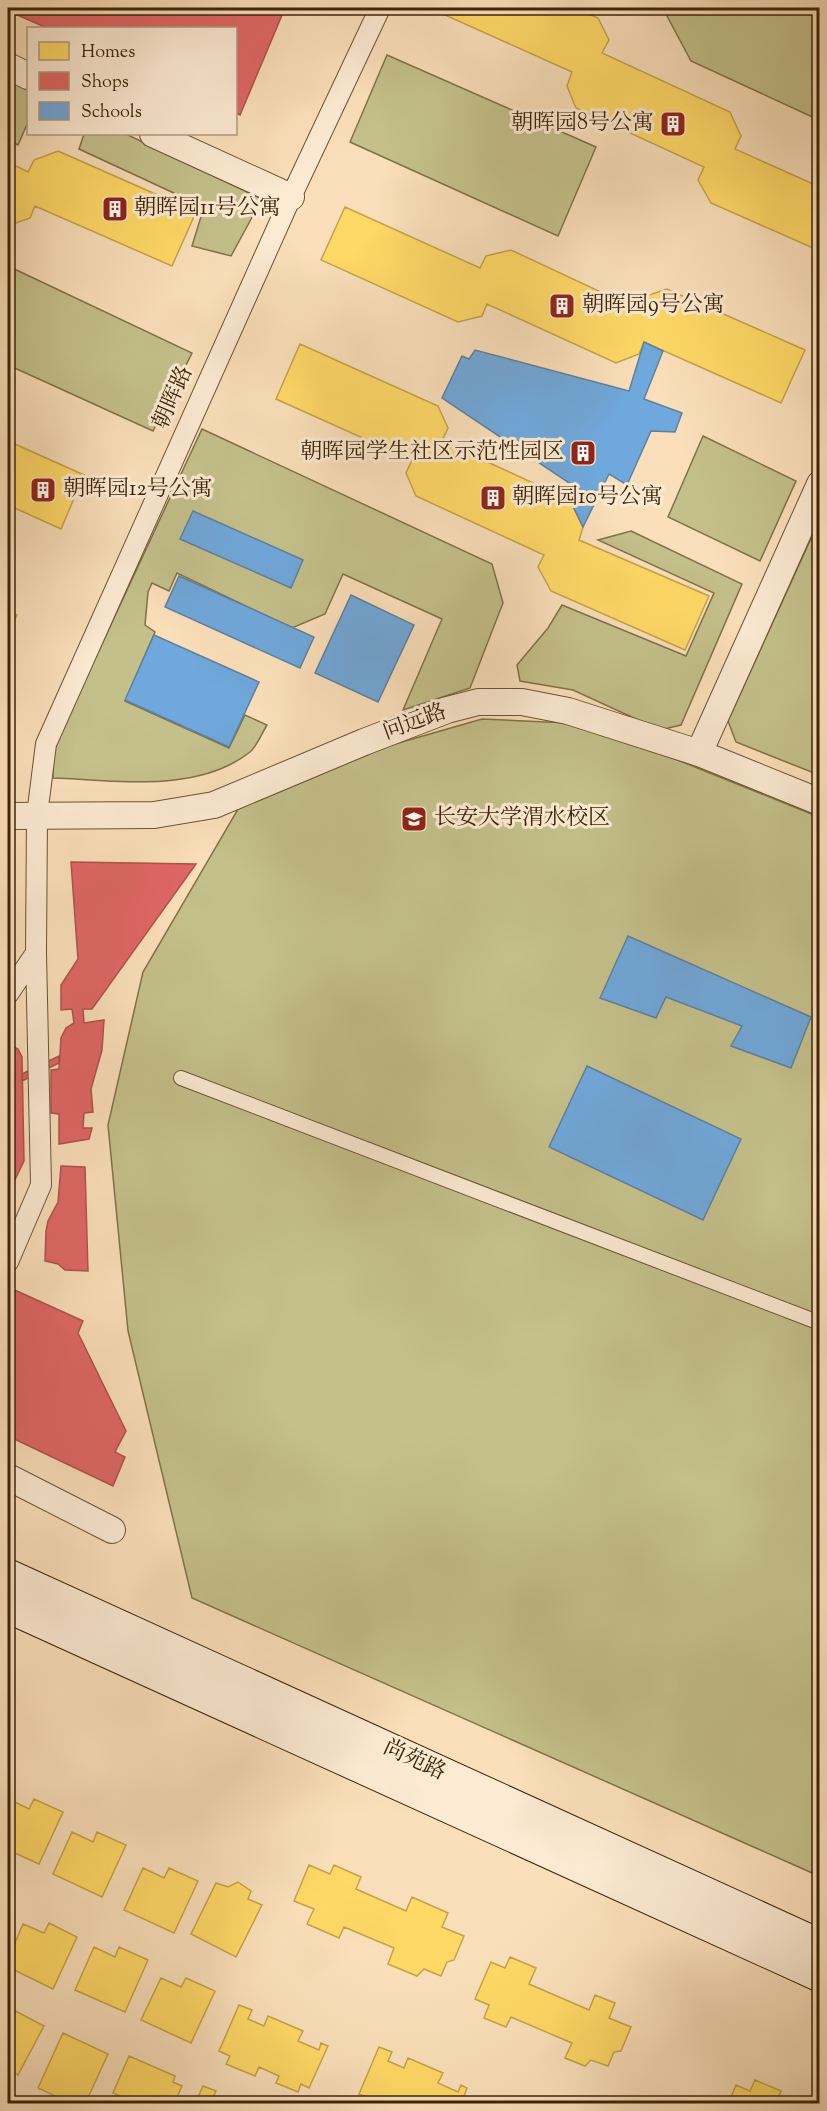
<svg xmlns="http://www.w3.org/2000/svg" width="827" height="2111" viewBox="0 0 827 2111" font-family="'Sorts Mill Goudy','Noto Serif SC',serif">
<rect width="100%" height="100%" fill="#fadfba"/>
<filter id="stains"><feTurbulence type="fractalNoise" baseFrequency=".00333" numOctaves="4"/><feColorMatrix values="0 0 0 0 .2 0 0 0 0 .09 0 0 0 0 .02 0 0 0 .5 -.17"/></filter>
<radialGradient id="worn" r=".72"><stop offset=".6" stop-color="#630" stop-opacity="0"/><stop offset="1" stop-color="#630" stop-opacity=".3"/></radialGradient>
<path fill="#c4c08b" stroke="#807249" stroke-width="1.5" d="M671,8H798L819,17V120L691,61L667,16Z
M387,55L596,147L558,236L350,142Z
M8,79L28,88V122L18,145L8,140Z
M84,134H126L262,199L231,256L192,246L204,207L79,149Z
M8,266L192,353L153,431L8,365Z
M202,429L492,564L503,603L470,688L403,710L442,619L343,574L325,614L292,628L177,573L169,591L152,583L148,592L145,625L155,632L125,701L229,748L245,715L267,725C262,733 257,746 250,752C197,794 116,780 53,778V749Z
M703,436L796,481L760,561L668,517Z
M819,521V775L736,742L728,721Z
M631,531L742,584L681,725L660,730L573,690L520,681L517,665L548,628L562,605L686,656L714,593L598,540Z
M482,719L569,723L670,757L819,817V1876L192,1598L128,1331L108,1125L143,972L238,809L388,746Z"/>
<path fill="#ffd966" stroke="#c4a34a" stroke-width="1.5" d="M438,8H574L598,18L609,40L602,53L730,112L741,136L735,149L820,187V251L711,203L698,180L704,167L576,108L567,86L572,72L436,11Z
M58,151L196,212L172,266L35,206L30,218L8,226V162L28,172L34,160Z
M345,207L480,268L486,256L511,250L637,309L643,297L667,289L805,350L781,403L644,342L639,354L616,363L487,304L482,316L458,322L321,260Z
M300,344L438,406L448,428L442,441L570,500L583,527L579,540L709,596L685,650L551,591L538,567L544,555L416,496L406,473L412,460L276,399Z
M8,441L84,475L61,529L8,505Z
M8,611L17,615L8,637Z
M9,1799L29,1809L34,1799L63,1812L39,1864L8,1850Z
M72,1832L93,1842L97,1832L126,1845L102,1897L53,1874Z
M309,1865L330,1874L334,1865L361,1877L356,1889L406,1911L412,1897L448,1913L442,1927L464,1936L454,1960L447,1962L441,1976L424,1969L417,1976L388,1964L394,1948L344,1927L339,1938L307,1924L314,1909L294,1901Z
M143,1868L164,1878L169,1868L198,1881L174,1933L124,1910Z
M238,1882L251,1891L248,1899L262,1905L236,1957L191,1934L216,1883L228,1887Z
M8,1900L14,1903L8,1916Z
M49,1923L77,1937L53,1989L8,1967V1959L23,1924L44,1933Z
M94,1947L115,1957L119,1947L148,1960L125,2012L75,1990Z
M510,1957L536,1968L529,1984L589,2010L595,1995L615,2003L609,2018L631,2027L621,2051L614,2052L608,2066L591,2060L585,2066L565,2058L572,2043L511,2017L506,2027L484,2018L489,2005L475,1999L491,1962L505,1968Z
M161,1978L181,1987L186,1978L215,1991L191,2043L141,2020Z
M239,2005L252,2010L248,2019L264,2026L268,2016L303,2031L298,2041L319,2050L321,2043L328,2046L309,2088L301,2084L298,2092L276,2083L279,2076L259,2067L255,2076L226,2064L230,2056L219,2051Z
M8,2007L44,2026L18,2075L8,2069Z
M63,2033L108,2054L85,2104H72L38,2088Z
M379,2047L392,2052L388,2061L404,2068L408,2058L443,2073L438,2083L458,2092L461,2085L467,2088L461,2104H367L369,2098L359,2094Z
M129,2056L175,2076L173,2082L182,2086L174,2104H136L113,2093Z
M755,2080L781,2091L776,2104H728L736,2085L750,2091Z
M203,2086L216,2091L212,2100L219,2104H195Z
M232,2097L247,2104H229Z
M488,2098L501,2103L500,2104H486Z"/>
<path fill="#e06666" stroke="#af524a" stroke-width="1.5" d="M8,8H285L240,115L236,113V28H47L8,11Z
M71,862L196,864L92,1009H83L84,1023L104,1020L102,1050L91,1089L93,1112L84,1113L83,1128H92L89,1139L59,1144V1114L51,1113V1070L59,1069L61,1038L66,1028L74,1023L72,1009L61,1010V985L78,959Z
M8,883L12,886L13,919L8,933Z
M8,1044L18,1049L22,1057L24,1161L8,1194Z
M59,1056V1063L22,1081V1074Z
M61,1166L85,1167L88,1271L65,1270L58,1264L45,1261L46,1231L48,1221L58,1202Z
M8,1287L83,1321L78,1333L126,1431L115,1452L125,1457L113,1486L8,1436Z"/>
<path fill="#6fa8dc" stroke="#60809c" stroke-width="1.5" d="M644,342L663,351L644,399L682,413L675,432L651,431L627,485L609,474L583,527L570,500L578,489L442,398L462,356L469,359L475,350L629,391Z
M193,511L303,560L291,588L180,539Z
M179,576L314,637L300,668L165,607Z
M351,595L414,625L378,702L315,673Z
M154,635L259,682L229,747L125,700Z
M628,936L811,1017L791,1068L731,1046L742,1026L666,997L656,1018L600,998Z
M587,1066L741,1139L703,1220L549,1147Z"/>
<g fill="none" stroke-linecap="round" stroke-linejoin="round">
<g stroke="#6c5334" stroke-width="16">
<path id="service" d="M181,1078L820,1323"/>
</g>
<g stroke="#6c5334" stroke-width="22">
<path id="pedestrian" d="M8,994L36,953
M8,1262L41,1185L36,953L37,815L46,744L291,197L380,8"/>
</g>
<g stroke="#6c5334" stroke-width="28">
<path id="minor" d="M8,66L28,76
M153,134L291,197
M699,753L820,484
M8,816L154,815L214,805L364,742L447,710L478,702H522L568,711L699,753L820,802
M8,1477L112,1530"/>
</g>
<g stroke="#3c2407" stroke-width="35">
<path id="secondary" d="M8,1576L820,1946
M8,1606L820,1975"/>
</g>
<use href="#service" stroke="#fcead2" stroke-width="14"/>
<use href="#pedestrian" stroke="#fcead2" stroke-width="20"/>
<use href="#minor" stroke="#fcead2" stroke-width="26"/>
<use href="#secondary" stroke="#fcead2" stroke-width="33"/>
</g>
<defs>
<g id="building-square" transform="scale(1.35)"><rect x="-9" y="-9" width="18" height="18" rx="4" fill="#8f2418" stroke="#fcead2"/><path d="M-4-6H4V6H1V3H-1V6H-4ZM-2.5-4.3h1.7v1.8h-1.7ZM.8-4.3h1.7v1.8H.8ZM-2.5-1h1.7V.8h-1.7ZM.8-1h1.7V.8H.8Z" fill="#fff"/></g>
<g id="university-square" transform="scale(1.35)"><rect x="-9" y="-9" width="18" height="18" rx="4" fill="#8f2418" stroke="#fcead2"/><path d="M0-5L7-2L0 1L-7-2ZM-4 1L0 2.5L4 1V4Q0 6-4 4Z" fill="#fff"/></g>
</defs>
<g fill-rule="evenodd">
<use href="#building-square" x="673" y="124"/>
<use href="#building-square" x="115" y="209"/>
<use href="#building-square" x="562" y="306"/>
<use href="#building-square" x="583" y="453"/>
<use href="#building-square" x="43" y="490"/>
<use href="#building-square" x="493" y="498"/>
<use href="#university-square" x="414" y="819"/>
</g>
<g text-anchor="middle" dominant-baseline="central" stroke-width="6" stroke-linejoin="round" paint-order="stroke">
<g font-size="22" fill="#3c2407" stroke="#fcead2" text-anchor="start">
<text x="654" y="124" text-anchor="end">朝晖园8号公寓</text>
<text x="134" y="209">朝晖园11号公寓</text>
<text x="582" y="306">朝晖园9号公寓</text>
<text x="564" y="453" text-anchor="end">朝晖园学生社区示范性园区</text>
<text x="63" y="490">朝晖园12号公寓</text>
<text x="512" y="498">朝晖园10号公寓</text>
<text x="434" y="819">长安大学渭水校区</text>
</g>
<g font-size="22" fill="#3c2407" stroke="#fcead2">
<text transform="translate(174 398) rotate(-66)">朝晖路</text>
<text transform="translate(415 723) rotate(-20)">问远路</text>
<text transform="translate(414 1761) rotate(25)">尚苑路</text>
</g>
</g>
<rect width="827" height="2111" fill="none" stroke="#fadfba" stroke-width="30"/>
<rect x="9" y="9" width="809" height="2093" fill="none" stroke="#3c2407" stroke-width="3"/>
<rect x="15" y="15" width="797" height="2081" fill="none" stroke="#3c2407" stroke-width="1.5"/>
<rect x="27" y="27" width="210" height="108" fill="#fcead2" stroke="#af9b81" stroke-width="1.5"/>
<rect x="39" y="42" width="30" height="18" fill="#ffd966" stroke="#af9b81" stroke-width="1.5"/>
<text x="81" y="57" font-size="18" fill="#3c2407">Homes</text>
<rect x="39" y="72" width="30" height="18" fill="#e06666" stroke="#af9b81" stroke-width="1.5"/>
<text x="81" y="87" font-size="18" fill="#3c2407">Shops</text>
<rect x="39" y="102" width="30" height="18" fill="#6fa8dc" stroke="#af9b81" stroke-width="1.5"/>
<text x="81" y="117" font-size="18" fill="#3c2407">Schools</text>
<rect width="100%" height="100%" filter="url(#stains)"/>
<rect width="100%" height="100%" fill="url(#worn)"/>
</svg>
